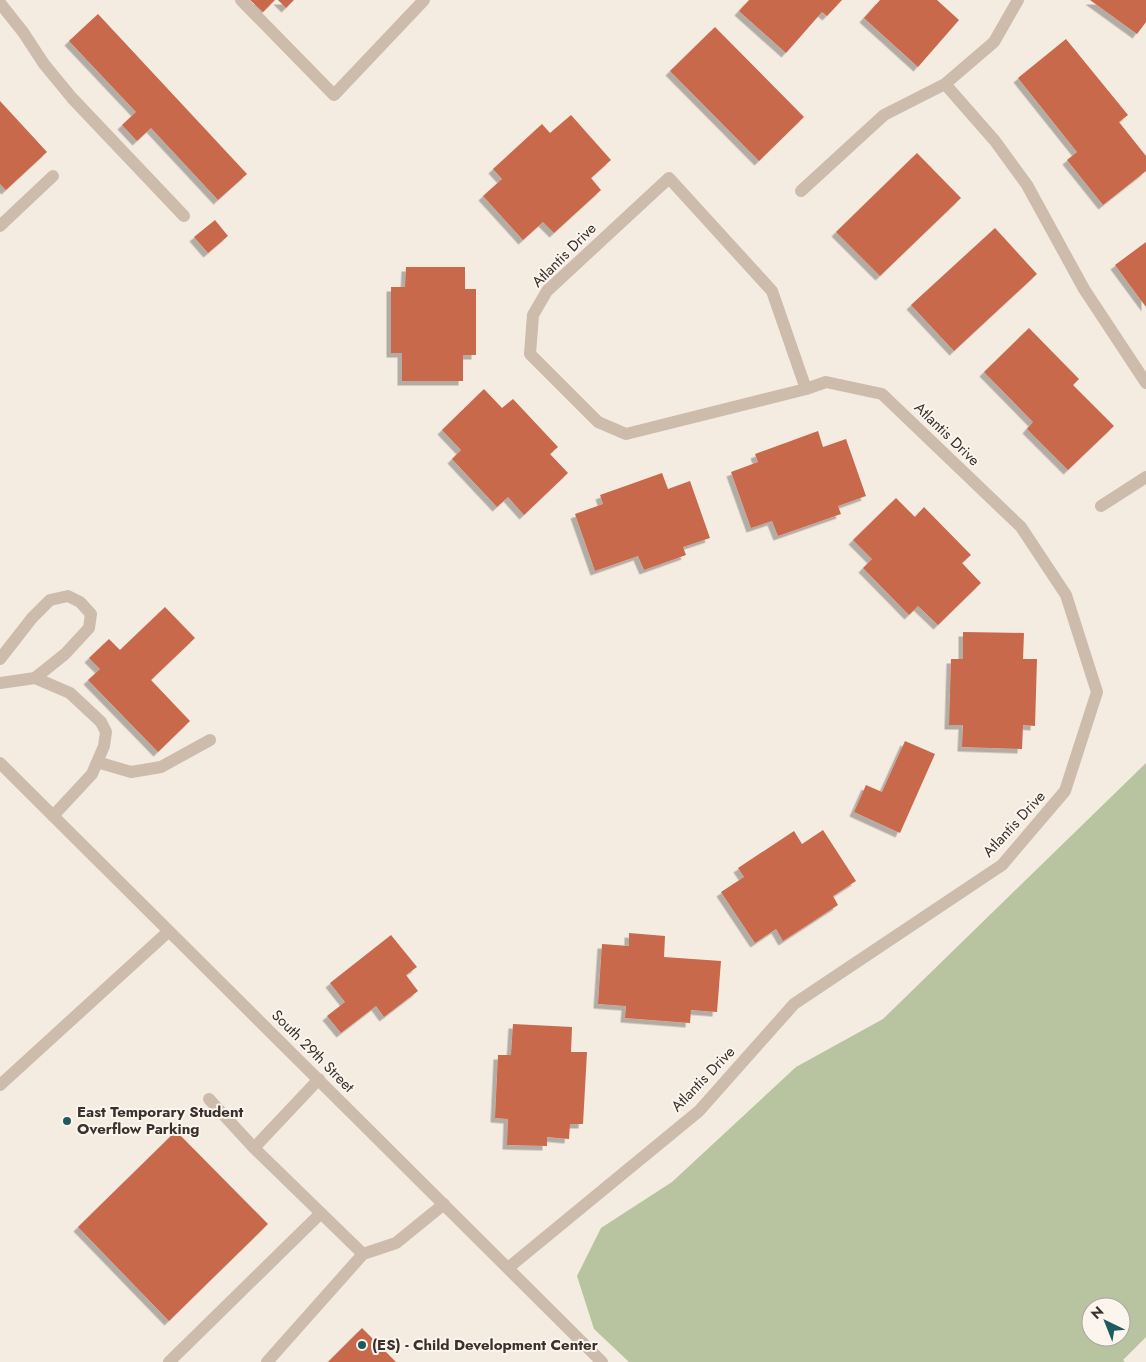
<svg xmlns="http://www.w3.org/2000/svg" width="1146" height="1362" viewBox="0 0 1146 1362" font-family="Jost,sans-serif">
<defs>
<filter id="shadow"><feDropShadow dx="-4.5" dy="4.5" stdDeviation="0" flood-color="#0004"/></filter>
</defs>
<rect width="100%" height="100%" fill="#f4ebe1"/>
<path fill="#b8c4a0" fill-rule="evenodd" d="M1146,763V1337L1123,1360L1125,1362H629L594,1329L577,1276L601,1228L672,1182L796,1067L883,1019ZM1091,1307H1121V1337H1091Z"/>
<path fill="#c8694b" filter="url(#shadow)" d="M250,0H275L263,12Z
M278,0H294L286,8Z
M749,0H842L827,16L822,12L786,53L739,11Z
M880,0H937L959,20L918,67L864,18Z
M1090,0H1146V22L1137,34Z
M98,14L247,174L218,200L151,128L137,141L122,125L136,112L69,41Z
M715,27L804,117L759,161L670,71Z
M1066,39L1128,115L1119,122L1146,156V171L1103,205L1067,160L1077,152L1018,78Z
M0,101L47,152L6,190L0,184Z
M571,115L611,160L591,178L601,190L554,233L543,222L523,240L483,196L502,179L493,169L542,124L550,133Z
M917,153L961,198L880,276L836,232Z
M215,220L228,236L208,253L194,237Z
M995,228L1037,274L954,351L911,305Z
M1146,242V307L1115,265Z
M406,267H465V289H476V355H463V381H402V353H391V287H405Z
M1029,328L1079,379L1073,385L1114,426L1068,470L1027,429L1033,422L984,372Z
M484,389L502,408L513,399L558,447L550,454L568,473L524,515L508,497L497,507L452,459L461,450L442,430Z
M818,431L823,447L846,439L866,496L838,506L841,514L778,536L772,521L751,528L731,472L758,462L755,454Z
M662,473L668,489L690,481L710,538L683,547L686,555L644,570L638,556L595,571L575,514L603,504L600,495Z
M896,498L915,517L924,507L971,555L962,563L981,583L938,625L918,606L909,615L863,568L872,559L853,540Z
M165,607L195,638L151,680L190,721L158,752L88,680L100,669L89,658L109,639L120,650Z
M963,632L1024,633L1023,659H1037L1035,726L1023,725L1022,749L962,747L963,725H949L951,659H963Z
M905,741L935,754L900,833L854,812L866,785L882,792Z
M823,830L856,881L833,896L838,905L783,941L776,929L755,943L721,892L744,877L738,868L794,831L802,844Z
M629,933L665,936L664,957L721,961L717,1012L691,1010L690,1023L625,1018L626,1006L598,1004L602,944L629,946Z
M391,935L417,967L406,975L418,991L384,1017L376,1006L341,1033L327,1016L345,1002L330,983Z
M513,1024L572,1027L571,1052H587L583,1124H570L569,1139L547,1137V1146L507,1145L508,1119L495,1118L498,1055H511Z
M176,1131L268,1224L169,1321L78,1227Z
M362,1328L396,1362H328Z"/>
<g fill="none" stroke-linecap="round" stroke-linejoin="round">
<path stroke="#cdbbac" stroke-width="12" d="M241,0L334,95L424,0
M0,3L23,32L44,64L72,98L184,216
M945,84L995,141L1027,185L1084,289L1146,383
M801,191L884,115L945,84L994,42L1018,0
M0,226L53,176
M1101,506L1146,477
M0,659L32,618L50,600L68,596L80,602L91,614L89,628L65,654L35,678
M0,683L35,678L70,693L101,722L106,732L104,746L92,774L53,816
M97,762L131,772L161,767L210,740
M0,763L602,1362
M0,1085L169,931
M209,1099L254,1148L319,1079
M254,1148L363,1254L396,1243L444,1204
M508,1268L699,1111L794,1004L1002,865L1065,791L1097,692L1066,595L1021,527L882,394L826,382L806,389L626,434L598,422L530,354L533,315L547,291L669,178L772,291L806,389
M169,1362L321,1213
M267,1362L363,1254"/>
</g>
<g fill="#1f5a5e" stroke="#fbf5ee" stroke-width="2">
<circle cx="67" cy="1121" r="5"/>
<circle cx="362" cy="1345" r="5"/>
</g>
<g text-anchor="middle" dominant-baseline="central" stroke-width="4" stroke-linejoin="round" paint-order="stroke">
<g font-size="15" fill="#3b302b" stroke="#fbf5ee">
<text transform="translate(564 255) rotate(-45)">Atlantis Drive</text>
<text transform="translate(947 434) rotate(44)">Atlantis Drive</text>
<text transform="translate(1014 824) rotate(-47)">Atlantis Drive</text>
<text transform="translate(313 1051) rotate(45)">South 29th Street</text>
<text transform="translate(703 1079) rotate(-46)">Atlantis Drive</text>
</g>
<g font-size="15" font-weight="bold" fill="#3b302b" stroke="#fbf5ee" text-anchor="start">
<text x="77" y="1112">East Temporary Student<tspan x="77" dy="17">Overflow Parking</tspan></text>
<text x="372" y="1345">(ES) - Child Development Center</text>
</g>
</g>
<g transform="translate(1106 1322) rotate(317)"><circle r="24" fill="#fbf5ee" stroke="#aea6a0"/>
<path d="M0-4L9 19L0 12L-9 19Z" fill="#1f5a5e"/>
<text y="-8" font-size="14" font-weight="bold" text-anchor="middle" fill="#3b302b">N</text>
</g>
</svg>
